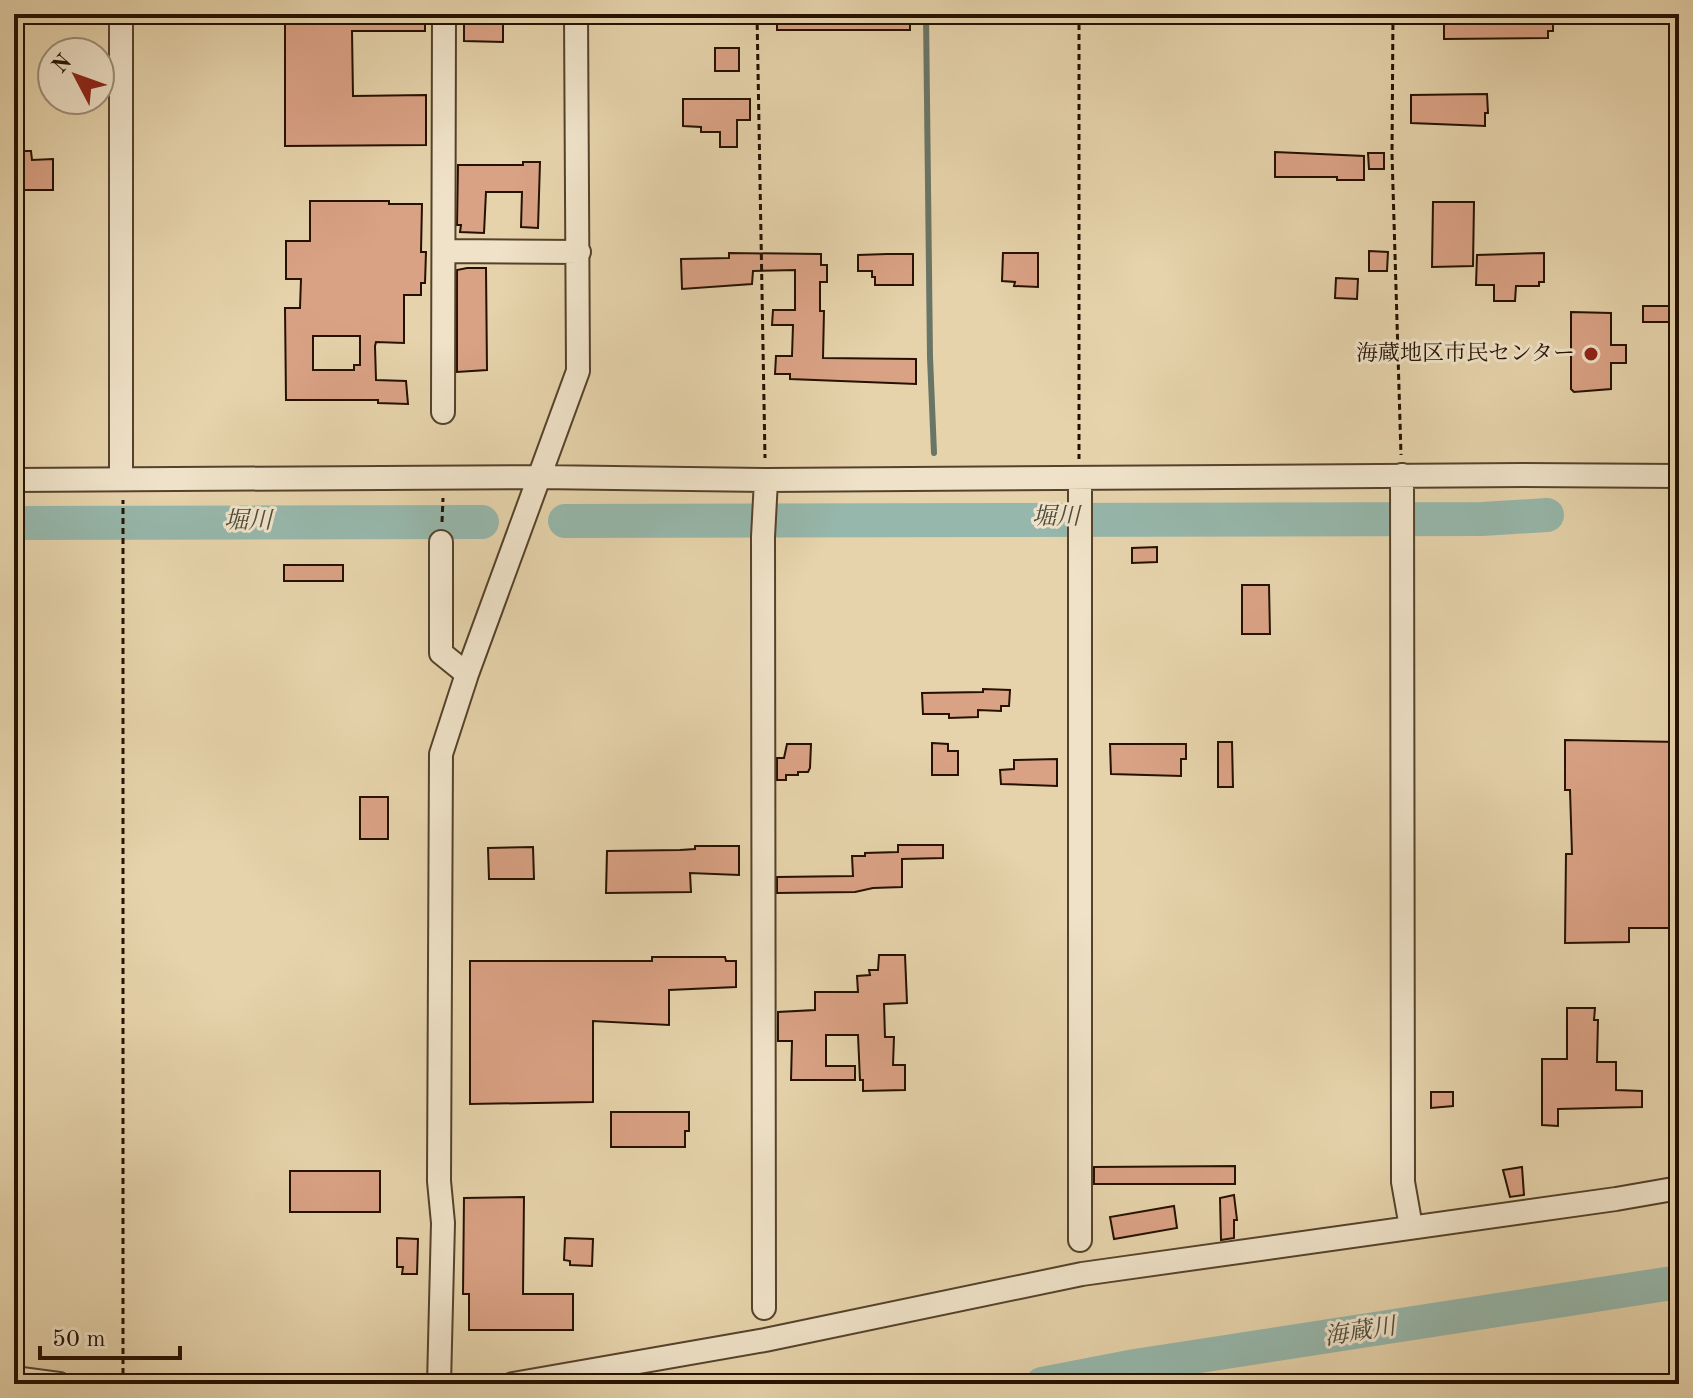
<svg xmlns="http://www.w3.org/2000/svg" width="1693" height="1398" viewBox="0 0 1693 1398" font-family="'Old Standard TT','Noto Serif JP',serif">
<rect width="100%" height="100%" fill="#e6d3ab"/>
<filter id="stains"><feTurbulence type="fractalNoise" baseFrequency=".0025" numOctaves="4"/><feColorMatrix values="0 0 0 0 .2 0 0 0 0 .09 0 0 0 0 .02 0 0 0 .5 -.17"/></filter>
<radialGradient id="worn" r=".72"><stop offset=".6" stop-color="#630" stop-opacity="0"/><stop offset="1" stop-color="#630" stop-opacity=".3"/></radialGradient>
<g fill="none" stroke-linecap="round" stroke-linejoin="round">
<path stroke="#697567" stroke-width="6" d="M926,14L930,357L934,453"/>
<path stroke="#96b7ab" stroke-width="34" d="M565,521L1482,519L1547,515
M14,523L482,522
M1042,1384L1135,1366L1679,1282"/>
</g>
<path fill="#daa285" stroke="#251100" stroke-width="2" fill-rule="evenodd" d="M285,14H425V31H352L353,96L426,95V145L285,146Z
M464,14H503V42L464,41Z
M777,14H910V30H777Z
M1444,14H1553V31H1548V38L1444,39Z
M715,48H739V71H715Z
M1487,94L1488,113H1485V126L1411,123V95Z
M683,99H750V120H737V147H720V132H701V127L683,126Z
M14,151H31L32,160L53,159V190H14Z
M1275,152L1364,156V180H1337V177H1275Z
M1368,153H1384V169H1369Z
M523,162H540L538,228L521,227L522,192H486L484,233L460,232L461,225H457L458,165H523Z
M310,201H389V204H422L421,252H426L425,283H421V295H404V343L376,342L375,346L376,380L406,381L408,404L378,403V400H286L285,308H300L301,279H286V241H310ZM313,336H360V365H354V370H313Z
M1433,202H1474L1473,266L1432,267Z
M1369,251L1388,252L1387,271H1369Z
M729,253L821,254V265H827V282H820V311H824L823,358L916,359V384L790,379V374H775L776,356H792L793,325H772L773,310H795V270L753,271L752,284L682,289L681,259L729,258Z
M1003,253H1038V287L1014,286L1015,282L1002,281Z
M1544,253V282H1539V286H1516L1515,301H1494V285H1476L1477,255Z
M887,254H913V285H875V277H872V271H858V255Z
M467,268H486L487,370L457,372V270Z
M1336,278L1358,279L1357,299L1335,298Z
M1643,306H1670L1669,322H1643Z
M1571,312L1611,313V345H1626V363H1611V389L1574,392L1571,389Z
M1157,547V562L1132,563V548Z
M284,565H343V581H284Z
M1242,585H1269L1270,634H1242Z
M983,689L1010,690L1009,706H1001V711L978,710V717L949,718V714H923L922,693L983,692Z
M1565,740L1679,742V928H1629V942L1565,943L1566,854H1572L1570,790H1565Z
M1218,742H1232L1233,787H1218Z
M932,743L948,744V751H958V775H932Z
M787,744H811L810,768L808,772H798V775H786V780H777V758H784Z
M1110,744H1186V759H1181V776L1111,774Z
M1057,759V786L1001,784L1000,770L1014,769V760Z
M360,797H388V839H360Z
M898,845H943V858L902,859V887L873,888L855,892L777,893V877L853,876L852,856H865V853L898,852Z
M695,846H739V875L690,873L691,892L606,893L607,851L680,850L695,849Z
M533,847L534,879H489L488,848Z
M879,955H905L907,1003L884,1004L885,1037H894L893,1065H905V1090L863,1091V1080H860L858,1035H826V1066H855V1080H791L792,1041H778V1012L815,1010V992H858L857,976L870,975L869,970H878Z
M652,957H725L726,961H736V987L669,990V1025L593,1021V1102L470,1104V961H652Z
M1567,1008H1595L1594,1020H1598L1597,1062H1616V1090L1642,1091V1107L1558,1109V1126L1542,1125V1059H1567Z
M1431,1092H1453V1106L1431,1108Z
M611,1112H689V1131H685V1147H611Z
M1235,1166V1184H1094V1167Z
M1522,1167L1524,1195L1510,1197L1503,1170Z
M290,1171H380V1212H290Z
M1234,1195L1237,1220H1234V1238L1221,1240L1220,1198Z
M524,1197L523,1294H573V1330H469V1294H463L464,1198Z
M1174,1206L1177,1228L1114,1239L1110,1217Z
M397,1238L418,1239L417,1274H402L403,1267H397Z
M565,1238L593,1239L592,1266L570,1265V1261L564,1260Z"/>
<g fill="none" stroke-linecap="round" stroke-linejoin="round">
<g stroke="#55422b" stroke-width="26">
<path id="minor" d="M445,251L579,252
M443,412L444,14
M1402,475L1403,1182L1411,1227
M121,478V14
M1080,478V1240
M14,480L539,477L766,480L1524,475L1679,476
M441,542V653L467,674
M764,1308L763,537L766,480
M14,1378L59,1384
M439,1384L443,1223L439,1181L441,754L467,674L578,371L576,14
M513,1384L765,1340L1082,1274L1616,1199L1679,1188"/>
</g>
<path stroke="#251100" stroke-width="3" stroke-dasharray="6 4" stroke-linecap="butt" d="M757,14L765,458
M1079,14V459
M1393,14L1392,154L1401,455
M442,522L443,498
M123,1384V500"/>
<use href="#minor" stroke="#efe2c8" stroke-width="22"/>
</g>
<circle fill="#8f2418" stroke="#efe2c8" stroke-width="3" cx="1591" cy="354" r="8"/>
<g text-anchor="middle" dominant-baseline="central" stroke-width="6" stroke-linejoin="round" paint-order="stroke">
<g font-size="22" fill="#251100" stroke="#efe2c8" text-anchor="end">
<text x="1575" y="354">海蔵地区市民センター</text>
</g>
<g font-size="24" font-style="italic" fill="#4d4b3c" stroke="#efe2c8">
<text x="1056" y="518">堀川</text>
<text x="248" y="522">堀川</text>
<text transform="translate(1360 1333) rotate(-9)">海蔵川</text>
</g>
</g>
<rect width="1693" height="1398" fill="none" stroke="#e6d3ab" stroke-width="48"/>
<rect x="16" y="16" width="1661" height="1366" fill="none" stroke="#251100" stroke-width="4"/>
<rect x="24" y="24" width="1645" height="1350" fill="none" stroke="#251100" stroke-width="2"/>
<g transform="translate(76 76) rotate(311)"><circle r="38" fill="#efe2c8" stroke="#9e8e78" stroke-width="2"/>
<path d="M0-6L14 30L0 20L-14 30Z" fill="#8f2418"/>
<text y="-12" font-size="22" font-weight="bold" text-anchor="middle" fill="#251100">N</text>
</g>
<path d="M40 1346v12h140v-12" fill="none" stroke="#251100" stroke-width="4"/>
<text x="52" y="1346" font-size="24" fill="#251100" stroke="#efe2c8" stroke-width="6" paint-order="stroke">50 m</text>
<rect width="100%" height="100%" filter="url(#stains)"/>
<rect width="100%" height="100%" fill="url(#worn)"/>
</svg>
